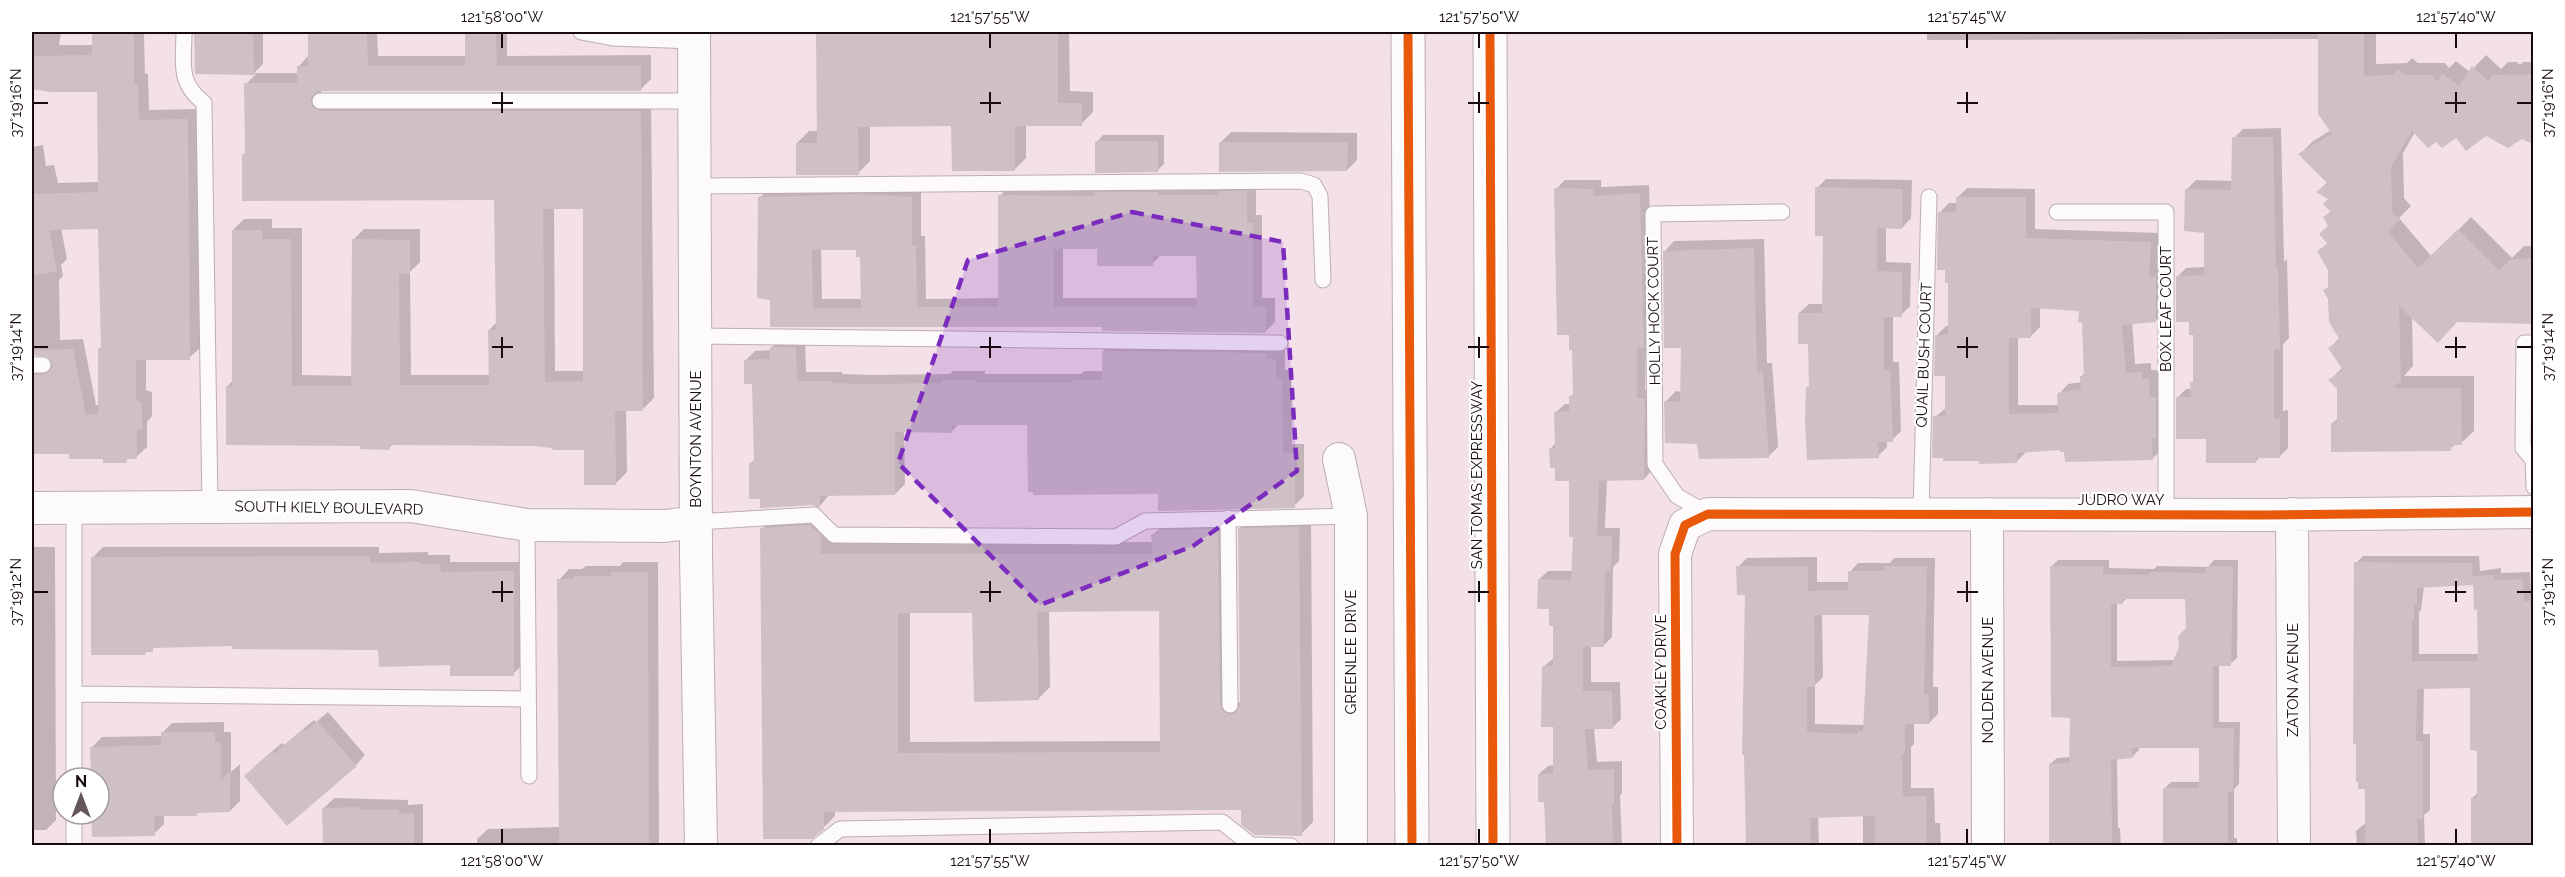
<svg xmlns="http://www.w3.org/2000/svg" width="2565" height="877" viewBox="0 0 2565 877" font-family="Raleway,sans-serif">
<rect width="100%" height="100%" fill="#f3e0e8"/>
<path fill="#0003" fill-rule="evenodd" d="M32,32H61L59,45H93V32H144L145,74H148L149,110L198,109L200,348L189,358H146V390L152,392V416L147,422V447L136,457H130L126,461L70,453L32,454V147L43,145L46,166L54,165L58,183L99,182L98,91H51L32,88ZM61,228H100L102,272L100,405H96L83,339L60,340L59,280L63,276L61,265L67,259ZM44,354L53,360V364L43,365L34,360L33,355Z
M195,32H263V64L254,73H298V67L309,55V32H377L378,56H467V32H507V56L651,55V79L640,90H321L322,96L651,100L654,398L643,409H626L627,472L616,483L585,449L554,446L393,444L389,448L362,444L227,387L233,380V230L244,219H272V228H302V375L352,376L353,240L364,229H420V262L410,272L411,375H490L489,330L497,322L495,198L244,154L247,152L246,84L256,74L196,71ZM554,207H585V371H555Z
M818,32H1069L1070,91L1093,92V112L1081,124H1026V158L1014,170L953,125H870V161L858,173L797,143L809,131H819Z
M1927,32H2376V64L2407,63L2412,58L2418,63H2445L2449,68L2456,61L2470,72L2486,55L2501,69L2508,62H2517L2520,65L2523,62H2534V140L2486,134L2457,135L2437,140L2415,132L2403,153L2404,198L2411,206L2399,218L2432,257L2471,217L2512,258L2524,246H2534V322L2412,316L2413,366L2404,376H2474V431L2461,443H2456L2450,449L2332,424L2338,418V388L2330,380L2343,367L2330,348L2340,337L2330,286V269L2319,251L2329,242V226L2325,217L2331,211V199L2318,191L2328,182L2300,154L2312,142L2331,130L2320,39L1927,40Z
M2281,128L2284,262L2287,259L2289,338L2283,344V411L2288,410V448L2279,457H2260L2256,461L2208,438L2177,398L2186,389H2192V383L2195,380V333L2177,277L2186,268L2205,267V232L2187,189L2196,180L2233,181L2234,138L2243,129Z
M1231,132L1357,133V160L1347,170L1221,142Z
M1103,135H1164V164L1157,171L1097,142Z
M1826,179L1912,180L1911,218L1902,228L1886,227V262L1911,263L1910,306L1901,315H1893V362H1899L1901,431L1892,440H1887V447L1878,456L1807,388L1811,384L1810,343L1799,313L1809,304H1823L1824,234L1817,188Z
M1565,180H1601V187L1649,185L1653,338L1646,345L1645,390L1653,391L1652,470L1644,479L1607,480L1605,528H1620L1619,561L1613,567L1612,637L1603,646H1591V682H1620L1621,719L1612,728H1594L1597,762L1622,761V793L1620,796L1622,846H1554L1539,774L1548,766L1554,765V726L1543,667L1554,658V625L1550,608L1539,579L1548,571H1573L1574,536L1571,480L1556,467L1550,449L1557,442L1556,412L1565,404H1570V397L1575,392L1574,349L1570,334L1556,189Z
M1256,182V215H1262V298H1275V322L1265,332L1103,326H772V299L759,198L769,189L921,188V236H925L926,299L1000,298V196L1009,186ZM821,248H857L862,255L863,299H822ZM1063,248H1099L1152,264L1162,254H1198V298H1063Z
M1967,188L2035,189V229L2160,233L2158,268H2165V311L2156,320L2132,322L2135,364L2151,363V370H2158L2162,449L2152,459L2066,450L2061,448L2026,452L2017,461L1980,460L1935,417L1947,407V374L1937,335L1946,326H1950V282L1940,212L1949,203H1957V198ZM2040,307L2080,310L2083,322L2085,373L2081,377L2082,382L2068,384L2059,394V405H2018V336H2031L2040,327Z
M1764,239L1767,363H1772L1778,447L1768,457L1698,442L1666,401L1676,391L1682,392L1683,347L1665,251L1674,241Z
M781,338H805L806,372H842V374L873,375L950,374L953,371H985V374H1081L1084,371H1103V351L1113,342L1285,350V370H1291L1292,444H1304V496L1294,506L1159,493L1029,423L959,424L952,431H904L905,484L895,494L829,495L820,506L761,498L751,463L756,458L754,382L745,361L755,351L772,350V347Z
M1311,516L1313,822L1301,834L1242,809L835,810V816L823,828L762,529L774,517L832,523V543L1153,542V535L1165,523L1230,518L1237,702L1241,703L1239,529L1251,517ZM1049,610H1160L1161,741L910,742V611H974L1038,699L1050,687Z
M32,547H55L56,820L46,830H34L32,833Z
M103,547H379V553L428,552V555H450V562H523V664L513,674L380,649L233,645L157,646L144,654L93,557Z
M2363,556H2479L2480,571L2501,568V573L2530,572L2531,594H2534V846L2472,798L2479,792V750L2471,686L2424,687L2423,734H2430V810L2424,815L2425,846H2357L2356,831L2366,823L2356,563ZM2474,581L2478,609L2479,654H2419V612L2421,610L2424,586L2472,583Z
M1817,557V582H1850V572L1858,563H1890L1894,558H1935L1933,687H1938V714L1929,723H1914V744L1911,747V788H1934L1935,823H1940L1941,846H1863V815L1818,816L1819,846H1748L1747,594L1738,567L1747,558ZM1871,613L1865,725L1815,724V685L1823,677L1822,614Z
M2058,560H2109V568L2154,569L2157,566L2208,567L2214,560H2238L2237,658L2230,664H2219V722H2240L2239,784L2234,789V838H2237V846H2168L2164,789L2171,782H2200V746H2138L2139,750L2132,757L2117,758L2118,828H2120L2121,846H2051L2050,764L2057,758L2071,757L2072,716L2052,566ZM2127,598H2187V629L2175,660L2117,661V602H2123Z
M623,562H658L659,846H477V839L488,829L560,827L559,580L569,569H582L586,566H620Z
M328,712L365,755L356,765L255,766L282,743L284,745L314,720L316,722Z
M224,722V732H231V772L240,764V801L230,811L164,814V824L154,834L93,814H99V778H92V747L102,737L162,736V733L172,723Z
M334,798L408,800V805L423,804V846H325L324,808Z"/>
<path fill="#cfc0c6" fill-rule="evenodd" d="M92,32H134V84H138L139,120L188,119L190,360H136V400L142,402V429H138L137,432V459H127V463H103V459H69V454H32V375L47,374L53,366L48,357L32,355V350L73,349L86,415L98,414V348H101L98,229L49,230L57,271L32,276V194L98,192L97,92H51L32,89V56L92,55Z
M194,32H253L254,75L195,74Z
M308,32H367L368,66H465V32H496L497,66H641V91H320L315,93L310,100L312,106L320,111H641L643,411H615L616,485H584V450H553L552,448L533,446L390,445V450L360,449V446L226,445V386H232V230H262V239H291L292,386H351L352,239L410,240V274H399L400,385H489L488,330H496L494,200L242,201V154H245L244,83H297V66H308ZM543,209H583V381L545,382Z
M816,32H1058V103H1082V126H1015V171H952L951,126L858,127L859,175H796V143H817Z
M2318,32H2364V76L2393,75L2399,69L2405,75H2432L2438,82L2442,73L2459,86L2472,66L2488,81L2493,75H2505L2507,77L2508,75L2534,74V145L2522,139L2508,148L2486,136L2466,151L2456,138L2442,148L2436,142L2428,148L2412,131L2391,167L2392,211L2399,220L2388,232L2418,268L2458,229L2499,270L2510,259L2534,258V324L2457,322L2438,343L2399,306L2401,381L2393,388H2461L2462,445H2451V451L2331,452V423H2337V389L2328,380L2343,370L2328,348L2340,340L2329,322L2328,299L2323,290L2328,287V270L2317,251L2328,244L2319,234L2328,226L2323,217L2331,212L2323,204L2328,199L2316,192L2328,184L2298,154L2329,135H2333L2318,114Z
M2232,137H2273L2276,269L2278,266L2280,349H2274V419H2280V458H2256V463H2206V439H2176V397H2191L2190,382H2193V335H2189V322H2176V276L2204,275V233L2184,231L2185,189L2231,190Z
M1095,141H1158V172L1095,173Z
M1219,142H1348L1347,171L1219,172Z
M1815,187L1903,189L1902,229L1877,228V271L1902,272V317H1884V371L1890,370L1893,442H1878L1879,458L1807,460L1805,422L1806,387H1809L1808,344H1798V313H1822L1823,236H1815Z
M1554,188L1593,189V196L1640,193L1644,348H1637V398L1645,399L1644,480L1599,481L1597,536H1612L1611,571H1605L1604,647H1583V691H1612L1613,729H1585L1588,770L1614,769V804H1612L1613,846H1546L1544,802H1538V774L1553,773V727H1541L1542,666H1553V626H1549V609H1537L1538,579L1571,580L1573,537H1569V481H1555V468H1550L1549,448H1555L1554,412L1569,411V396H1573L1572,350H1569V335H1557Z
M1219,191H1247V223H1253V307H1266V333L1102,331V327H770V300L757,298L758,197L859,194L912,197V245H916L917,307H998V195L1095,196V192H1158V195H1219ZM1054,249H1097V266H1153V256H1196L1197,307H1054ZM812,250H856V257H860L861,308H813Z
M1956,197H2026V238L2151,242L2149,277H2156V322L2122,325L2126,373L2142,372V379L2149,378L2150,397H2156V439H2152L2153,460L2065,462L2064,452H2060V450L2017,453V463L1979,464V461H1943V458H1932L1933,416H1945V376H1934L1935,335H1948V283H1945V270H1937L1938,212H1956ZM2031,308L2079,311L2078,322L2082,323L2084,376H2080L2081,389L2057,393L2058,413L2009,414V338H2031Z
M1754,248L1757,372H1763L1769,458L1699,459L1697,444L1665,443L1664,401L1680,402L1681,348H1664L1663,251Z
M770,347H796L797,381H833V383L862,384L942,383V380H976V383H1073V380H1102V351L1266,353V359H1276V379H1282L1283,453H1295V508L1158,511V494L1033,495V492H1028L1027,425H952V433L895,432V495L820,496V508L813,505L760,508V499H749V463L754,462L752,384H744V360L770,359Z
M810,525L821,535V554H1152L1151,534H1158V530L1218,529L1220,705L1222,710L1230,715L1235,713L1240,705L1238,528L1299,527L1302,836L1255,835L1241,825V810L824,812V829L812,839H763L760,528ZM1159,611L1160,752L898,753V613H972L974,702L1039,700L1037,612Z
M370,556V563L419,562V564H440L441,572L514,571V676H450V665L379,667L378,650L232,649V646L153,648V652H145V655H91V557Z
M2354,562L2472,563L2473,585L2417,588V604H2414V619H2412V661H2478L2477,610H2474L2473,576L2494,575V580L2523,579L2524,601H2534V846H2471V798H2477V751L2470,750V688L2417,689L2416,741H2423V819H2417L2418,846H2365V789H2358V782H2356V744H2353Z
M1736,566H1808V591L1848,590V571H1884V566H1927L1924,695H1929V724H1905V754H1902L1903,797L1926,796L1927,846H1875V816L1810,818L1811,846H1746L1744,755H1742L1745,595H1737ZM1814,615H1869L1863,731H1858V734L1807,732V687H1815Z
M2050,566H2103V574L2149,575V572L2206,573V566H2233L2231,666H2213V728H2234L2233,792H2228V846H2163V788H2199V748H2131L2133,758L2111,760L2112,846H2049V764L2069,763L2070,718L2051,717ZM2123,599H2185L2186,628L2178,636L2179,647L2171,666L2111,667V604H2123Z
M611,572H648L649,846H559L557,579H574V576H611Z
M317,721L357,766L287,826L244,776L272,751L274,754L303,729L305,731Z
M161,732H215V742H221V780L230,772V812L197,813V816H154L155,836L92,837L91,814H99V778H91L90,747L161,745Z
M359,807V810L399,809V814L414,813V846H323L322,808Z"/>
<g fill="none" stroke-linecap="round" stroke-linejoin="round">
<g stroke="#bdadb4" stroke-width="17">
<path id="lane" d="M184,32C184,62 177,82 204,103L210,507
M581,32L613,38L694,41
M320,101H694
M695,186L1301,181L1314,185L1320,196L1323,280
M2057,212H2166V515
M695,336L1280,343
M2534,343H2524L2523,448L2533,460L2534,487
M32,365H43
M74,508V778
M1708,514L1677,496L1655,464L1653,214L1782,212
M1921,514L1929,197
M1228,518L1230,705
M696,522L814,515L834,535L1116,537L1145,521L1351,516
M527,525L529,776
M75,694L528,699
M74,846V814
M818,846L840,829L1222,822L1251,845L1291,846"/>
</g>
<g stroke="#bdadb4" stroke-width="34">
<path id="street" d="M694,32L696,554L701,846
M1339,459L1351,516V846
M32,508L411,506L527,525L665,526L696,522
M1987,514L1988,846
M2292,514L2294,846
M1677,846L1675,554L1685,525L1708,514L2262,515L2534,512"/>
</g>
<g stroke="#bdadb4" stroke-width="35">
<path id="highway" d="M1408,32L1412,846
M1490,32L1493,846"/>
</g>
<use href="#lane" stroke="#fdfafc" stroke-width="15"/>
<use href="#street" stroke="#fdfafc" stroke-width="32"/>
<use href="#highway" stroke="#fdfafc" stroke-width="33"/>
<g stroke="#fff" stroke-width="13">
<path id="cycleway" d="M1408,32L1412,846
M1490,32L1493,846
M1677,846L1675,554L1685,525L1708,514L2262,515L2534,512"/>
</g>
<use href="#cycleway" stroke="#e8590c" stroke-width="9"/>
</g>
<path fill="#7b2cbf" fill-opacity="0.2" stroke="#7b2cbf" stroke-width="4.5" stroke-dasharray="12 8" stroke-linejoin="round" d="M1132,212L1283,242L1297,471L1193,546L1040,605L898,463L968,260Z"/>
<path fill="none" stroke="#170b11" stroke-width="2" d="M502,33V48M990,33V48M1479,33V48M1967,33V48M2456,33V48M502,92V113M990,92V113M1479,92V113M1967,92V113M2456,92V113M33,103H48M492,103H513M980,103H1001M1468,103H1489M1957,103H1978M2445,103H2466M2517,103H2532M502,337V358M990,337V358M1479,337V358M1967,337V358M2456,337V358M33,347H48M492,347H513M980,347H1001M1468,347H1489M1957,347H1978M2445,347H2466M2517,347H2532M502,581V602M990,581V602M1479,581V602M1967,581V602M2456,581V602M33,592H48M492,592H513M980,592H1001M1468,592H1489M1957,592H1978M2445,592H2466M2517,592H2532M502,829V844M990,829V844M1479,829V844M1967,829V844M2456,829V844"/>
<g text-anchor="middle" dominant-baseline="central" stroke-width="4.5" stroke-linejoin="round" paint-order="stroke">
<g font-size="15" fill="#170b11" stroke="#fff">
<text transform="translate(2166 309) rotate(-90)">BOX LEAF COURT</text>
<text transform="translate(1654 311) rotate(-91)">HOLLY HOCK COURT</text>
<text transform="translate(1924 355) rotate(-88)">QUAIL BUSH COURT</text>
<text transform="translate(696 439) rotate(-90)">BOYNTON AVENUE</text>
<text transform="translate(1477 475) rotate(-90)">SAN TOMAS EXPRESSWAY</text>
<text x="2121" y="500">JUDRO WAY</text>
<text transform="translate(329 508) rotate(1)">SOUTH KIELY BOULEVARD</text>
<text transform="translate(1351 652) rotate(-90)">GREENLEE DRIVE</text>
<text transform="translate(1661 672) rotate(-90)">COAKLEY DRIVE</text>
<text transform="translate(1988 680) rotate(-90)">NOLDEN AVENUE</text>
<text transform="translate(2293 680) rotate(-90)">ZATON AVENUE</text>
</g>
</g>
<rect width="2565" height="877" fill="none" stroke="#ffffff" stroke-width="66"/>
<g transform="translate(81 796)"><circle r="28" fill="#ffffff" stroke="#a29da0" stroke-width="1.5"/>
<path d="M0-4.5L10 22L0 15L-10 22Z" fill="#64565c"/>
<text y="-9" font-size="16" font-weight="bold" text-anchor="middle" fill="#170b11">N</text>
</g>
<rect x="33" y="33" width="2499" height="811" fill="none" stroke="#170b11" stroke-width="2"/>
<g font-size="15" text-anchor="middle" fill="#170b11">
<text x="502" y="22">121°58'00"W</text>
<text x="990" y="22">121°57'55"W</text>
<text x="1479" y="22">121°57'50"W</text>
<text x="1967" y="22">121°57'45"W</text>
<text x="2456" y="22">121°57'40"W</text>
<text transform="translate(16 103) rotate(-90)" y="5">37°19'16"N</text>
<text transform="translate(2548 103) rotate(-90)" y="5">37°19'16"N</text>
<text transform="translate(16 347) rotate(-90)" y="5">37°19'14"N</text>
<text transform="translate(2548 347) rotate(-90)" y="5">37°19'14"N</text>
<text transform="translate(16 592) rotate(-90)" y="5">37°19'12"N</text>
<text transform="translate(2548 592) rotate(-90)" y="5">37°19'12"N</text>
<text x="502" y="866">121°58'00"W</text>
<text x="990" y="866">121°57'55"W</text>
<text x="1479" y="866">121°57'50"W</text>
<text x="1967" y="866">121°57'45"W</text>
<text x="2456" y="866">121°57'40"W</text>
</g>
</svg>
